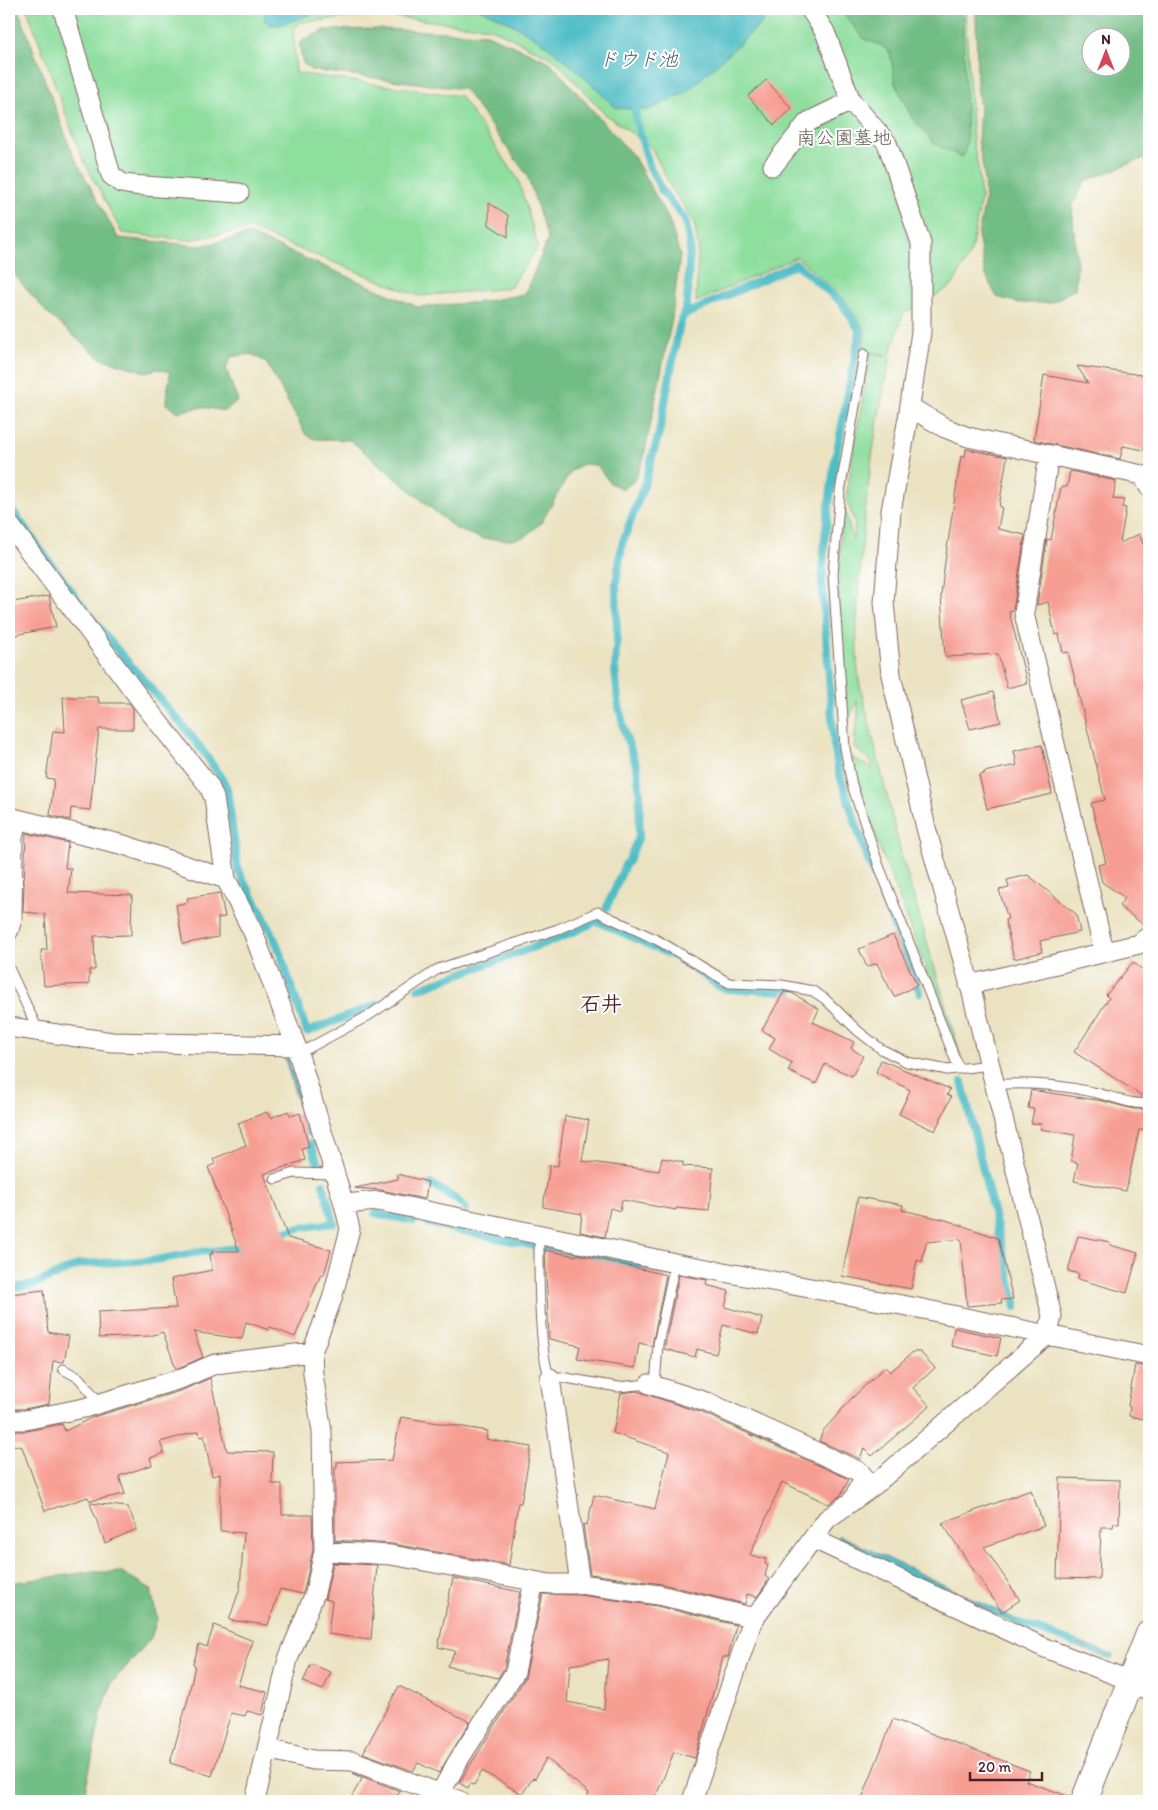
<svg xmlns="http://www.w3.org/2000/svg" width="1158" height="1810" viewBox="0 0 1158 1810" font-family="Itim,'Klee One',sans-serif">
<rect width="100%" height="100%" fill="#fff"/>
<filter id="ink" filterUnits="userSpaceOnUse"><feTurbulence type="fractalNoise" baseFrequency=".02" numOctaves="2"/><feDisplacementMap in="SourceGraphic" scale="10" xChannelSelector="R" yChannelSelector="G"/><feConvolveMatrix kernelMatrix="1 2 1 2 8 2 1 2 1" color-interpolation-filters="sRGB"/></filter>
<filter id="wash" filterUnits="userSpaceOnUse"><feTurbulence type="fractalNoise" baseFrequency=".0096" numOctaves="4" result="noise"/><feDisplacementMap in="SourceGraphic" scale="20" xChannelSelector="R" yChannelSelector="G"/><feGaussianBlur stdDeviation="1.12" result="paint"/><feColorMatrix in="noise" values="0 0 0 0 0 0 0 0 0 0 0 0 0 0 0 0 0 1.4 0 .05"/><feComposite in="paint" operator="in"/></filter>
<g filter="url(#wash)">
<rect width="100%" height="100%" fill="#eae2c0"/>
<path fill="#8ede9e" stroke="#6c7e64" d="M27,9H965L973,142L978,167L981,198L971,252L952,286L903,314L890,355L861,351L865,330L844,299L797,257L696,302L698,246L694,221L672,189L651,147L605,114L555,60L491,28L378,15L301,22L293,29L296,73L460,96L518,179L538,247L510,288L419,296L249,229L188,240L122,233L81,155Z
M870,353L891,357C875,423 866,492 861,560C858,601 854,640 859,681L902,857L962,1061L880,849L851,757L873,769L870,760L855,748C853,728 861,720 857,701L847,724C840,652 834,579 844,507L853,540L855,523L846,498Z"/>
<path fill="#72bd85" stroke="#5e6e58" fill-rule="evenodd" d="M9,9H18L73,155L118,238L201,246L249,234L418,307L481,302L525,294L548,239L527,175L464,89L310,70L303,63L299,45L303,40L326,30L382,29L487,34L550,62L634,157L669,220L680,255L672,318L643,461L634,481L623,489L610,483L597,465L582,464L571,471L541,523L524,537L512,540L483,539L456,529L350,440L315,439L306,435L266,362L251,354L231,357L226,369L238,401L225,411L202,407L178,412L166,404C166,390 170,384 170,372L158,369L145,372L100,358L49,315L16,277L9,264Z
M840,9H962L967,140L964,155L961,157L934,143L912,118L895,83L890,52L880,45L864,39Z
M976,9H1144L1149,23V156L1085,181L1072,207L1077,266L1075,289L1051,303H1019L997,297L985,274L978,235L985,201L984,173L978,141L980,107L977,87ZM1090,38H1120V68H1090Z
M89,1572H122L151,1589L157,1619L151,1638L112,1683L101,1714L83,1801H9V1583Z"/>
<path fill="#4fbdc6" stroke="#4c6e78" d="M266,9H328L280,25H270L264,19Z
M479,9H766L761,24L685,93L648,110L616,108C572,64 538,32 479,9Z
M285,1058H288L301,1102L298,1104Z
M839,1535L1028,1625L1026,1629L907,1575L837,1539Z
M1066,1638L1113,1655L1112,1660L1065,1642Z"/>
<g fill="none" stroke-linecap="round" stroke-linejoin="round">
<path stroke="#4fbdc6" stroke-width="8" d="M684,315L796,264L842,303L860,331L834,466L825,536L822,582L834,744L839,772L866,855L920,993
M9,506C40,548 70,591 102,631C141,681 197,734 227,788L238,871L261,911L278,947L307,1032L378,1004
M607,907L625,865L629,860L639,836L640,795L637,767L625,734L618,701L615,668L617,635L616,584L622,544L644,485L659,433L679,328L687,304L690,246L685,219L662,191L649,165L637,123L634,100
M418,989L565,936L597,921L676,957L717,985L727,989L789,991
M962,1082L1016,1307
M303,1113L309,1132
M311,1143L318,1164
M431,1184L457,1200L466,1209
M375,1213L414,1221
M429,1224L536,1246
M277,1234L303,1227L334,1223L323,1184
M543,1247L668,1272
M9,1288L33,1285L81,1264L156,1260L200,1252L246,1247
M1019,1623L1074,1643"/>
</g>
<g id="blocks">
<path fill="#f79e93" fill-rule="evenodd" d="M766,80L792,109L774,125L748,96Z
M489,203L508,215V237L489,225Z
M1077,366L1149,376V435H1147L1144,450L1123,446L1120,459L1034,440L1044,375L1088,383Z
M966,449L1007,457L999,507H1002L998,529L1025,535L1013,610L1009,611L1027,683L1007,688L998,654L945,657L941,595L945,562L961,456L965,457Z
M1070,471L1116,481L1113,499L1124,500L1122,507L1126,508L1120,543L1139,534L1149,558V925L1145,926L1119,906L1125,898L1102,882L1098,865L1106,863L1091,803L1105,800L1068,652L1063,653L1059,634L1055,635L1048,602L1037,605L1047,539L1051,540L1061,487H1067Z
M49,596L56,627L9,636V610H14L13,602Z
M993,692L1001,722L970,729L961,700Z
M63,697H98L99,703H129L133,708V729H99L90,810L71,808L70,820L50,815L54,779L46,778L53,731L65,732Z
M1042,745L1052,794L987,809L979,775L984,774V772L1017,765L1014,751Z
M9,830L13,831L11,906H9Z
M26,833L68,843L65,868H71L68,893L132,895L131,935L94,936L95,970H89V984L44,986L41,950H47L45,914L23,912Z
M1028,875L1076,914L1080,932L1040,941L1042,952L1014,959L1005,920L1008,919L999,890L1009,888L1007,880Z
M220,893L225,917L218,918V937L183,944L176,905L188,902L187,898Z
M893,935L917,985L894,997L877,963L867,967L859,949Z
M1133,962L1149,975V1097H1144L1074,1052L1109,998L1106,995Z
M784,992L792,993L819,1009L813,1022L854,1042L851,1048L863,1056L852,1076L825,1064L816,1084L788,1071L792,1063L769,1049L775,1038L762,1030Z
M881,1060L950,1089L947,1095L951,1097L935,1131L899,1114L910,1090L876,1072Z
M1031,1090L1103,1101L1134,1109H1149V1130H1139L1126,1191L1074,1181L1078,1163L1071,1161L1075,1135L1040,1129L1042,1124L1031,1123L1034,1109L1028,1108Z
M288,1111L291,1116L300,1113L309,1147L302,1149L305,1160L264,1174L288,1238L331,1250L324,1275L321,1274L295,1337L270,1327L269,1330L246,1322L242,1339L194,1332L203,1357L176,1369L163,1332L150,1336L99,1338L98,1312L176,1308L171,1279L212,1270L210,1254H213L212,1251H239L208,1167L215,1164L213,1159L246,1145L238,1123L267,1112L270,1118Z
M565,1116L589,1120L582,1161L659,1171L662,1158L683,1162V1166L713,1168L709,1211L676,1208V1210L622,1200L620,1211L610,1208L605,1237L580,1232L582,1214L543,1207L550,1165L558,1166Z
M398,1174L428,1182L425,1199L381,1190L355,1188L398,1179Z
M858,1197L903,1205L902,1210L946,1220L998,1238L1013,1299L1001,1300L1002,1303L967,1306L961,1239L926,1242L922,1262L917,1260L911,1289L842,1276Z
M1078,1236L1110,1242V1245L1138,1253L1127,1293L1078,1279L1079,1274L1068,1271Z
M545,1250L576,1256L577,1254L666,1275L652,1346L639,1343L635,1368L577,1359L580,1346L549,1339Z
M679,1275L707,1280L706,1285L729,1291L725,1307L762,1318L758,1334L723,1325L716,1354L697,1349L695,1357L664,1349Z
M44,1290L48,1332L69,1336L64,1362L53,1361L49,1404L24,1409H9V1294Z
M954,1328L1001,1338L997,1356L951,1346Z
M913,1352H920L935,1368L913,1388L930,1406L872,1456L864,1448L860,1459L819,1441L823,1431L852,1398L885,1367L890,1372Z
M1135,1365L1149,1367V1420L1129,1416L1130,1407L1128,1406Z
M210,1378L227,1451L273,1452L272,1484H282V1515H312L313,1550L304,1590L302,1594L280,1589L268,1625L229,1620L240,1588L244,1533L220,1531V1474L212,1476L204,1436L200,1437L199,1431L160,1442L164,1453L150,1458L152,1465L119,1476L125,1494L90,1501L88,1497L45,1511L22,1447L9,1444V1431H27L62,1424L65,1431L93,1417L183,1390Z
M637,1391L705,1414L849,1479L841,1495L828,1504L782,1482L750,1555L766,1559L765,1564L768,1565L765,1576L769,1579L757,1597L747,1594L745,1604L662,1584L590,1574L583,1524L587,1525L594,1495L655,1509L669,1452L613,1433L621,1393Z
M401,1417L488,1431L486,1439L531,1447L521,1503H518L509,1565L393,1544L335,1540V1467H337V1462L392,1460Z
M1060,1478L1120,1480L1119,1523H1114L1113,1527H1101L1099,1579L1057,1578Z
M1031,1490L1044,1526L984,1547L1020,1600L1002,1612L942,1523Z
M90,1503L128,1507L137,1529L105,1543Z
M333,1563L377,1565L371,1640L328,1634L332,1601L325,1599Z
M453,1578L520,1592L504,1668L498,1678L447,1666L455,1651L438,1647Z
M543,1594L579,1595L657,1606L736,1625L728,1657H723L695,1758L674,1752L654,1801H585L589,1793L546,1758L535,1779L533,1778L522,1794L482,1771L474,1785L470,1784L468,1788L459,1783L525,1678ZM608,1659L604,1709L567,1702L570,1665Z
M214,1625L253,1641L238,1685L267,1692L262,1715L247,1711L245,1716L231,1713L212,1776L170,1763L188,1699L195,1665L193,1664L199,1644L207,1647Z
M311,1664L331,1672L323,1690L303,1682Z
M399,1686L470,1722L439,1773L418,1763L413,1771L363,1753Z
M893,1719L1030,1771L1026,1781L1070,1797L1069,1801H861Z
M353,1773L400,1791L394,1801H349L362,1779Z"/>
</g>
</g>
<g filter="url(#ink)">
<use href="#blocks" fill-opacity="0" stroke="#82635f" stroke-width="1"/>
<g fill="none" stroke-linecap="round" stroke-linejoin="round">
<g stroke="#82635f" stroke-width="11">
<path id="service" d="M864,354L840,492L833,574L845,748L852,785L879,866L959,1069
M9,940L14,931L17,919L18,838L23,820
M9,968L39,1032
M298,1054L368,1016L438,969L558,929L598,912L659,941L729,983L782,985L813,991L825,999L858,1031L881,1049L907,1062L948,1070L990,1065
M995,1085C1027,1082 1060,1085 1092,1092C1110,1095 1131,1106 1149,1103
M275,1179L294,1173L335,1174
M539,1233C539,1266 538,1350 550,1378L560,1377L618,1387L649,1384
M63,1369L79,1378L100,1403
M655,1386L658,1344L675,1263"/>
</g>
<g stroke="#82635f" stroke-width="21">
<path id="minor" d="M63,9L111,175L121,183L132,185L239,193
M773,166L808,122L851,101
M910,407L945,428L968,437L1142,475L1149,487
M1049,455L1024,613L1104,952
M9,524L143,703L209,786L214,798L226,879
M9,817L124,845L226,879L253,932L296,1046L344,1204L350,1229L332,1299L312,1352L313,1374L322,1432L324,1551L315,1593L288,1659L255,1801
M969,985L1139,944L1149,936
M9,1027L112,1042L296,1046
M344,1204L379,1201L675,1263L918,1308L1149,1356
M550,1378L580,1584
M649,1384L709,1403L860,1472L864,1477L853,1500
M9,1420H25L84,1408L180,1379L215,1364L312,1352
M814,1539L1045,1648L1131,1681
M324,1551L391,1555L550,1584H580L659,1595L755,1618
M268,1749L313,1760L353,1761L460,1801
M440,1794L458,1761L515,1672L534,1581
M692,1801L752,1622L827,1519L872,1487L1048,1334L1052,1316L971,989L926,828L891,675L884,602L891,511L908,418L921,332V243L887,143L851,101L825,32L810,9"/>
</g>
<g stroke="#82635f" stroke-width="26">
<path id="tertiary" d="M1131,1681L1149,1688"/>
</g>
<g stroke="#82635f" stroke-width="28">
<path id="secondary" d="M1084,1801L1149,1634"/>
</g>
<use href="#service" stroke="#fff" stroke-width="9"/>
<use href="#minor" stroke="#fff" stroke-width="19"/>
<use href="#tertiary" stroke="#fff" stroke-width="24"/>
<use href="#secondary" stroke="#fff" stroke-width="26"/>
</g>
</g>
<g text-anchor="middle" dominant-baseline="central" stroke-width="4" stroke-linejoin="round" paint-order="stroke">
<g font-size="19" fill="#5e584e" stroke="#fff">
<text x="844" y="137">南公園墓地</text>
</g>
<g font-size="20" font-style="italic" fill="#4c5e69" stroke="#fff">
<text x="638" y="59">ドウド池</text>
</g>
<g font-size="21" font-weight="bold" fill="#4a1f2b" stroke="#fff">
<text x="601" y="1003">石井</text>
</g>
</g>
<rect width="1158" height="1810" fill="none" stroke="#fff" stroke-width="30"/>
<g transform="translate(1106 52)"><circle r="24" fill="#ffffff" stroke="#b7a5aa"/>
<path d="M0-4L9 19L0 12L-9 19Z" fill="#d1495b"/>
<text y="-8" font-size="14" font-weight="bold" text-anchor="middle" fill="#4a1f2b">N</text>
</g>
<path d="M970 1772v8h72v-8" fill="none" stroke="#4a1f2b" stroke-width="2.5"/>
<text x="978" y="1772" font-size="15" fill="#4a1f2b" stroke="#ffffff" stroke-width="4" paint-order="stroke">20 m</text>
</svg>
